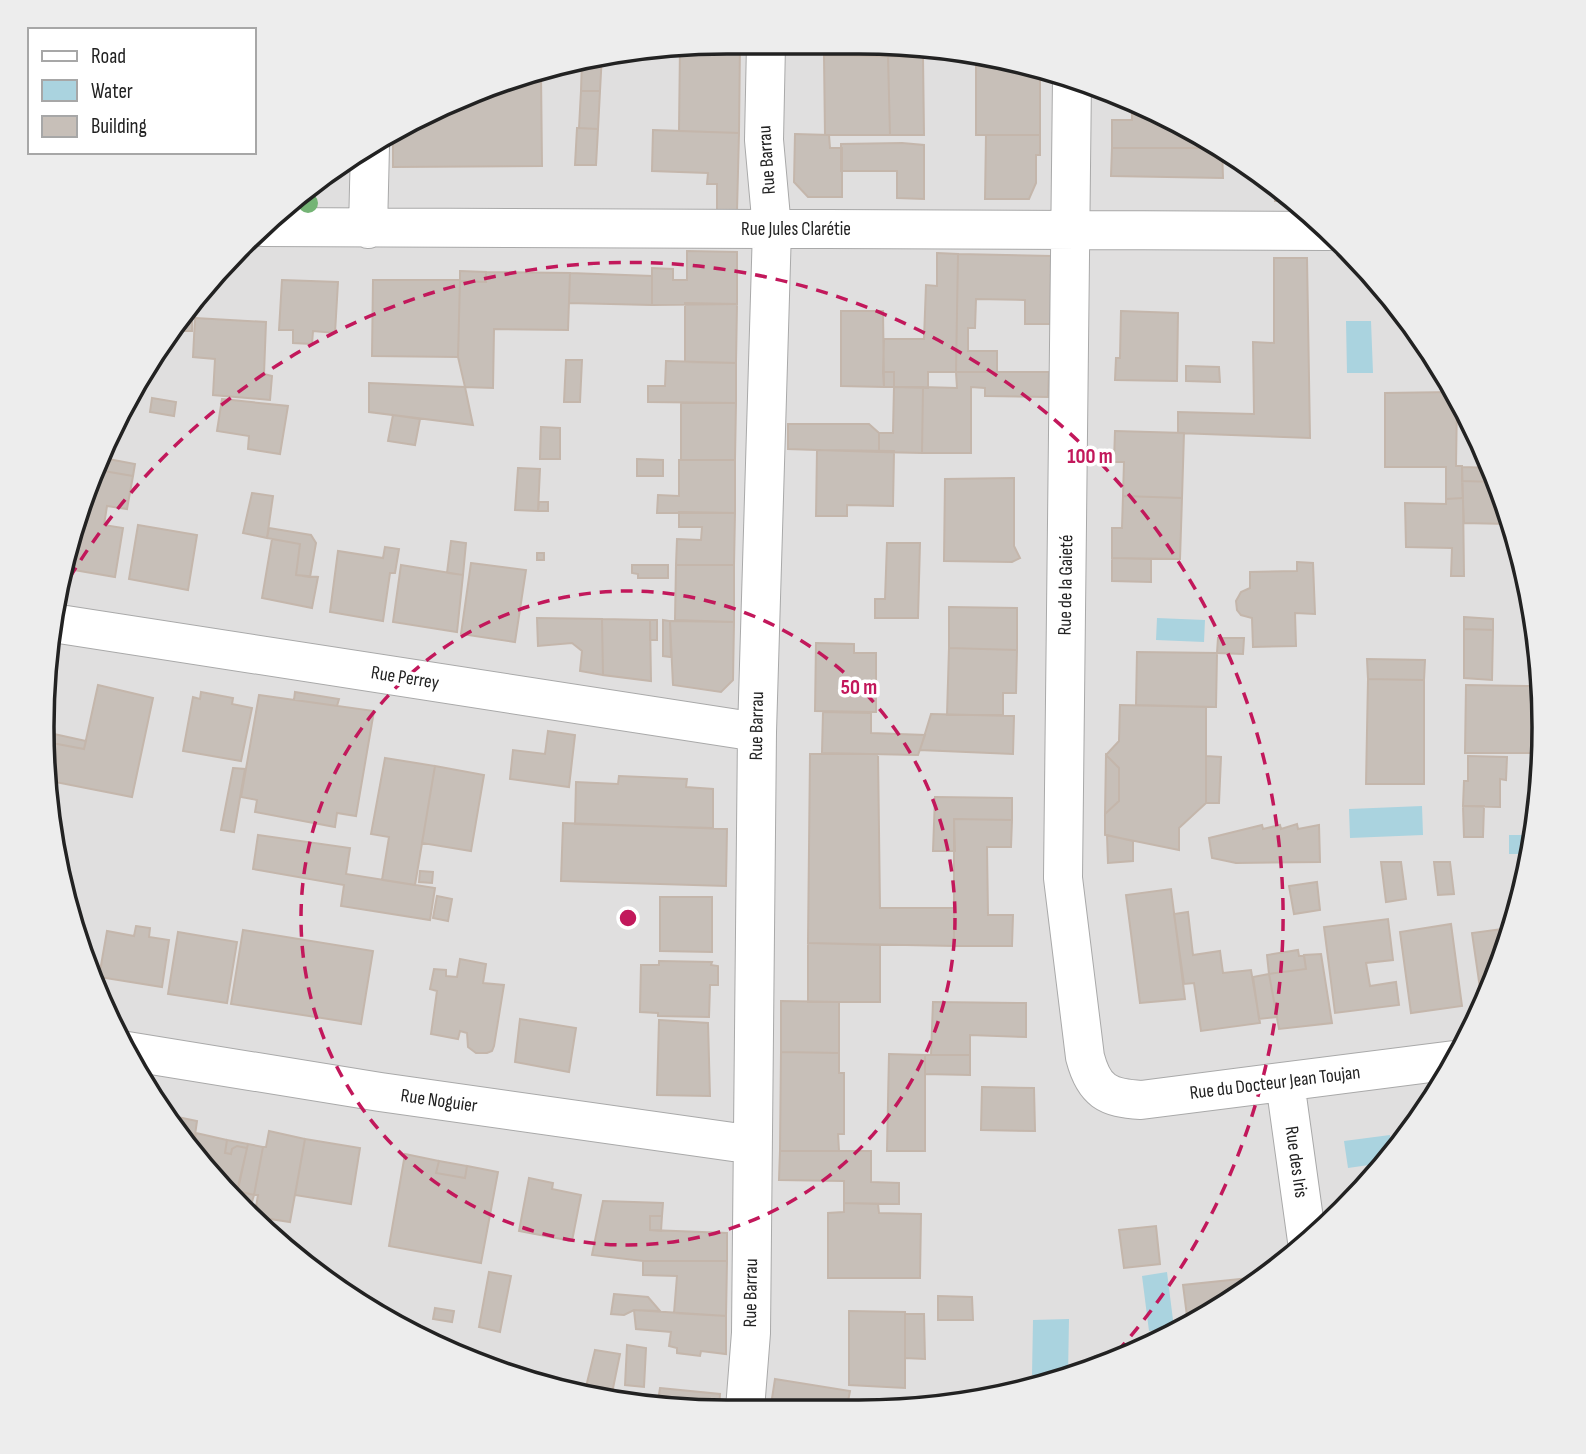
<svg xmlns="http://www.w3.org/2000/svg" width="1586" height="1454" viewBox="0 0 1586 1454" font-family="'Sofia Sans Condensed',sans-serif">
<rect width="100%" height="100%" fill="#f2efe9"/>
<path fill="#e0dfdf" d="M727,42L993,55L1122,94L1240,158L1344,243L1429,347L1492,465L1531,594L1544,727L1531,861L1492,990L1428,1108L1343,1212L1239,1297L1121,1360L992,1399L859,1412L638,1406L507,1376L385,1320L275,1242L158,1108L94,989L55,860L43,683L65,549L134,385L212,276L310,183L424,112L593,55Z"/>
<path fill="#aad3df" d="M1346,321H1371L1373,373H1347Z
M1157,618L1205,620L1204,642L1156,640Z
M1422,806L1423,835L1350,838L1349,809Z
M1509,835H1533L1531,854H1509Z
M1390,1135L1392,1152L1383,1163L1348,1168L1344,1141Z
M1167,1272L1174,1328L1149,1331L1142,1276Z
M1069,1319L1068,1375H1032L1033,1320Z"/>
<path fill="#c7bfb8" stroke="#c4b6ab" stroke-width="2" d="M727,42L740,43L739,133L679,131L680,47Z
M830,47L918,52V57L830,55Z
M602,54L600,91H581L582,59Z
M824,55L888,56L890,135H825Z
M888,56L923,57L924,135H890Z
M976,57H1000L1040,70V135H976Z
M541,73L542,166L393,167V132L424,112Z
M581,91H600L598,129L579,128Z
M1132,100L1166,118V121H1171L1220,148H1112V120H1132Z
M577,128L598,129L596,165H575Z
M653,130L739,133L737,211H717V184H707L708,173L652,171Z
M795,134L829,135L830,148H842V197H808L794,182Z
M986,135H1040V155H1036V183L1029,199H985Z
M902,143L924,145V199L897,198V171H841V144Z
M1112,148H1222L1223,178L1111,176Z
M1275,186L1293,201H1275Z
M687,251L737,252V304L652,305V268L673,269V280H687Z
M937,253L958,254L956,372H928V388L894,387V372H883L884,339H924L926,285L937,286Z
M958,254L1051,256L1050,324H1025V300L976,299L975,328H968V351H997V372H956Z
M1274,258H1307L1310,438L1178,433V412L1254,414L1253,342L1274,343Z
M460,271L486,272V282L460,281Z
M486,272L570,273L568,330L494,329L493,388L465,387L458,357L460,281L486,282Z
M570,273L652,276V305L569,303Z
M282,280L338,282L335,333L313,331L312,344L293,343V330H279Z
M373,280H460L458,357L372,356Z
M192,303V331H172Z
M685,303L737,304L736,363L685,362Z
M841,311H883L884,387L841,386Z
M1121,311L1178,313L1177,381L1115,380L1116,358H1120Z
M195,318L266,322L264,374L272,376L270,400L213,395L215,359L193,357Z
M566,360H582L580,402H564Z
M666,361L736,363V403L648,402V386H665Z
M1186,366L1219,367L1220,382L1186,381Z
M883,372H894V387H884Z
M956,372H1049L1048,397L985,396V388L971,387V453H922L923,387L957,388Z
M369,383L465,387L473,425L369,412Z
M894,387H923L922,453L879,452V433H893Z
M1453,392L1457,400L1456,466H1462L1463,498L1446,499V467H1385V393Z
M152,398L176,402L174,416L150,412Z
M222,399L288,406L280,454L248,449L249,436L217,431Z
M681,403H736L735,460H681Z
M393,415L420,419L415,445L388,441Z
M788,424H869L879,433V452L788,449Z
M541,427L560,428V459H540Z
M1115,431L1184,433L1182,498L1123,496L1124,462H1114Z
M817,450L894,451L893,506L847,505V516H816Z
M103,458L135,464L133,476L98,470Z
M637,459L663,460V476H637Z
M679,460H735V513H657L658,495L679,496Z
M1462,467L1493,468L1497,482L1462,481Z
M518,468L540,469L538,511L515,510Z
M98,470L133,476L127,509L107,506L104,525L123,528L115,577L62,568L65,549Z
M1014,478V546L1020,558L1012,562L944,561L945,479Z
M1462,481L1497,482L1508,524L1464,523Z
M252,493L273,496L267,538L243,533Z
M1123,496L1182,498L1180,559L1112,558V528H1122Z
M1463,498L1464,576H1451L1452,548L1406,547L1405,503L1446,504V499Z
M539,502H548V511H538Z
M679,512L735,513L734,565H676L677,539L701,540L702,527H679Z
M138,525L197,535L188,590L129,579Z
M269,528L311,535L316,543L310,577L296,575L300,544L267,538Z
M272,539L300,544L296,575L318,577L312,608L262,598Z
M451,541L466,543L463,575L447,573Z
M887,543H920L918,618H875V599H885Z
M385,547L399,549L395,573H390L383,621L330,612L338,551L383,558Z
M537,553H544V560H537Z
M1112,558L1151,559V582L1112,581Z
M1297,562L1313,563L1315,614L1295,613L1296,646L1253,647L1252,618L1241,615L1237,610L1236,601L1241,592L1250,588V572L1297,571Z
M471,563L526,570L515,642L461,634Z
M401,565L463,575L457,632L393,622Z
M632,565H668V578H638V574L632,573Z
M676,565H734V622L675,620Z
M949,607L1017,608V650L949,648Z
M1464,617L1493,619V630L1464,629Z
M537,618L602,619L603,675L580,671L582,651L572,643L538,646Z
M602,619L650,620L651,681L603,675Z
M650,620H657V640H650Z
M663,620L670,621L671,657L663,656Z
M670,621L734,622L733,680L721,692L673,685Z
M1464,629L1493,630L1492,680L1464,678Z
M1218,638H1244L1243,654L1217,653Z
M816,643L854,644V653H876V712L815,711Z
M949,648L1017,650L1016,693H1003V715H947Z
M1137,652L1217,653L1216,707L1136,705Z
M1367,659L1425,660L1424,680L1368,679Z
M1368,679L1424,680V784H1366Z
M98,685L153,698L132,797L50,781L49,761L52,743L84,749Z
M1466,685L1532,686V711H1542L1543,721H1533V753H1465Z
M201,692L233,698L232,704L252,708L241,761L183,751L193,697L200,699Z
M295,692L339,699L337,706L294,700Z
M259,695L374,711L356,816L337,813L335,827L255,812L257,800L241,797Z
M1120,705L1206,707V803L1179,828V850L1105,835V814L1119,801V768L1106,755L1119,741Z
M823,712L871,713V733L925,735L918,755L822,753Z
M931,714L1014,716L1013,754L920,750Z
M548,731L575,735L569,787L510,779L513,750L545,754Z
M54,734L86,741L84,749L52,743Z
M810,754H878L880,908H954V946L808,943Z
M1106,755L1119,768V801L1105,814Z
M1206,756L1221,757L1219,803H1206Z
M1468,756L1507,757L1506,780L1500,779V807L1463,806L1464,781H1468Z
M385,758L435,766L415,885L382,880L389,837L371,834Z
M435,766L484,775L471,851L422,843Z
M233,768L245,769L234,832L221,830Z
M619,776L687,779L686,787L713,789V828L575,824L576,782L618,784Z
M935,797L1012,798V820L954,819L955,851H933Z
M1463,806H1484L1483,837H1464Z
M954,819L1012,820L1011,847H987L988,915H1013L1012,946H954Z
M563,823L727,829L726,886L561,881Z
M1297,824L1298,829L1319,825L1320,862L1236,863L1212,858L1209,838L1262,825L1263,829L1280,825L1281,829Z
M258,835L350,848L346,874L435,888L430,920L341,906L344,885L253,869Z
M1107,835L1133,841V861L1108,863Z
M1381,862H1401L1406,899L1386,902Z
M1434,862H1450L1454,894L1438,895Z
M420,871L433,872L432,883L419,882Z
M1317,882L1320,910L1294,914L1289,886Z
M1171,889L1185,999L1140,1003L1126,895Z
M437,896L452,899L448,921L433,918Z
M660,897H712V952L660,951Z
M1188,912L1193,955L1220,951L1223,973L1251,970L1260,1023L1201,1031L1194,983L1184,984L1174,914Z
M1388,919L1393,960L1366,963L1370,986L1396,982L1399,1005L1335,1013L1324,927Z
M1451,924L1462,1006L1411,1013L1400,932Z
M136,926L150,928L149,937L169,940L162,987L99,977L107,931L134,936Z
M1510,928L1492,990L1490,993L1481,995L1472,933Z
M243,930L373,951L361,1024L231,1004Z
M178,932L237,942L227,1003L168,994Z
M808,943L880,945V1002H808Z
M1298,950L1299,956H1304L1306,969L1269,974L1267,955Z
M1321,954L1332,1023L1279,1029L1269,974L1306,969L1304,955Z
M460,959L486,964L483,983L504,985L494,1046L492,1051L487,1053H476L468,1047L467,1033L460,1031L458,1039L431,1034L437,991L430,989L434,969L446,970V976L457,977Z
M659,961L712,962L711,965L718,966V985H710L709,1017L658,1016V1013L640,1012L641,965H659Z
M1269,974L1277,1017L1259,1019L1253,977Z
M781,1001L839,1002V1053L781,1052Z
M933,1002L1026,1003V1037L970,1035V1055H931Z
M520,1019L576,1028L569,1072L515,1062Z
M659,1020L708,1023L710,1096L657,1095Z
M781,1052L839,1053V1073H844V1134H838L839,1151H780Z
M889,1054L925,1055V1151H887Z
M925,1055H970V1075L925,1074Z
M982,1087L1034,1088L1035,1131L981,1130Z
M163,1114L197,1121L193,1149Z
M269,1131L305,1139L290,1222L264,1218L256,1207L258,1195H254L263,1147H266Z
M196,1133L227,1140L225,1153L231,1154L232,1149L237,1146L247,1148L237,1194L232,1193L193,1149Z
M305,1139L360,1148L351,1204L295,1195Z
M227,1140L248,1144L247,1148L237,1146L232,1149L231,1154L225,1153Z
M248,1144L263,1147L254,1195L237,1191Z
M780,1151H871V1182L899,1183V1204L844,1203V1181L779,1180Z
M405,1154L439,1161L436,1173L465,1178L467,1166L498,1172L481,1263L389,1246Z
M439,1161L467,1166L465,1178L436,1173Z
M529,1178L553,1183L552,1189L581,1195L572,1241L519,1231Z
M1369,1180L1357,1195L1355,1182Z
M237,1191L254,1195L252,1202L239,1200L236,1197Z
M603,1201L663,1203L662,1216H650V1230L727,1233V1261H643L592,1255Z
M844,1203L878,1204L879,1213L921,1214L920,1278H828V1213L844,1212Z
M650,1216H662L661,1231L650,1230Z
M1156,1226L1160,1264L1124,1268L1119,1230Z
M643,1261H727L726,1316L674,1313L677,1276L643,1275Z
M489,1272L511,1276L500,1332L479,1327Z
M1249,1278L1250,1288L1239,1297L1188,1324L1183,1285Z
M614,1294L648,1297L660,1311L634,1310L624,1315L611,1314Z
M938,1296L972,1297L973,1320H938Z
M435,1308L454,1311L452,1322L433,1319Z
M634,1310L726,1316V1354L701,1351L700,1356L677,1353V1348L669,1346L671,1332L636,1329Z
M849,1311L905,1312V1388L849,1385Z
M905,1314H924L925,1359L905,1358Z
M627,1345L646,1348L644,1387L625,1385Z
M595,1350L620,1354L611,1398L585,1391Z
M1114,1353L1116,1362L1097,1367L1095,1356Z
M775,1379L850,1391L846,1412L815,1411L771,1405Z
M660,1388L720,1394L719,1408L657,1407Z"/>
<g fill="none" stroke-linecap="round" stroke-linejoin="round">
<g stroke="#a9a9a9" stroke-width="40">
<path id="minor" d="M1072,79L1063,878L1085,1057C1094,1091 1107,1098 1141,1100L1454,1060
M263,227L1329,231
M368,229L370,146
M53,623L757,732
M127,1051L380,1092L733,1142H752
M1285,1082L1307,1241
M745,1409L751,1333L757,732L772,229L764,140L766,44"/>
</g>
<use href="#minor" stroke="#fff" stroke-width="38"/>
</g>
<circle fill="#74b475" cx="308" cy="203" r="10"/>
<g fill="none" stroke="#c2185b" stroke-width="3.5" stroke-dasharray="12 9">
<circle cx="628" cy="918" r="327"/>
<path d="M59 596A654 654 0 1 1 1106 1364"/>
</g>
<g text-anchor="middle" dominant-baseline="central" stroke-width="7" stroke-linejoin="round" paint-order="stroke">
<g font-size="19" fill="#222" stroke="#fff">
<text transform="translate(767 160) rotate(-94)">Rue Barrau</text>
<text x="796" y="229">Rue Jules Clarétie</text>
<text transform="translate(1066 585) rotate(-89)">Rue de la Gaieté</text>
<text transform="translate(405 678) rotate(9)">Rue Perrey</text>
<text transform="translate(757 726) rotate(-89)">Rue Barrau</text>
<text transform="translate(1275 1083) rotate(-7)">Rue du Docteur Jean Toujan</text>
<text transform="translate(439 1101) rotate(8)">Rue Noguier</text>
<text transform="translate(1296 1162) rotate(82)">Rue des Iris</text>
<text transform="translate(751 1293) rotate(-89)">Rue Barrau</text>
</g>
</g>
<path d="M0 0H1586V1454H0ZM727 54H859A673 673 0 0 1 1532 727V727A673 673 0 0 1 859 1400H727A673 673 0 0 1 54 727V727A673 673 0 0 1 727 54Z" fill="#ededed" fill-rule="evenodd"/>
<path fill="none" stroke="#222" stroke-width="3.5" d="M727 54H859A673 673 0 0 1 1532 727V727A673 673 0 0 1 859 1400H727A673 673 0 0 1 54 727V727A673 673 0 0 1 727 54Z"/>
<circle cx="628" cy="918" r="10" fill="#c2185b" stroke="#fff" stroke-width="3.5"/>
<g font-size="21" text-anchor="middle" font-weight="bold" fill="#c2185b" stroke="#fff" stroke-width="7" stroke-linejoin="round" paint-order="stroke">
<text x="1090" y="463">100 m</text>
<text x="859" y="694">50 m</text>
</g>
<rect x="28" y="28" width="228" height="126" fill="#ffffff" stroke="#a7a7a7" stroke-width="2"/>
<rect x="42" y="51" width="35" height="10" fill="#ffffff" stroke="#a7a7a7" stroke-width="2"/>
<text x="91" y="63" font-size="21" fill="#222222">Road</text>
<rect x="42" y="80" width="35" height="21" fill="#aad3df" stroke="#a7a7a7" stroke-width="2"/>
<text x="91" y="98" font-size="21" fill="#222222">Water</text>
<rect x="42" y="116" width="35" height="21" fill="#c7bfb8" stroke="#a7a7a7" stroke-width="2"/>
<text x="91" y="133" font-size="21" fill="#222222">Building</text>
</svg>
